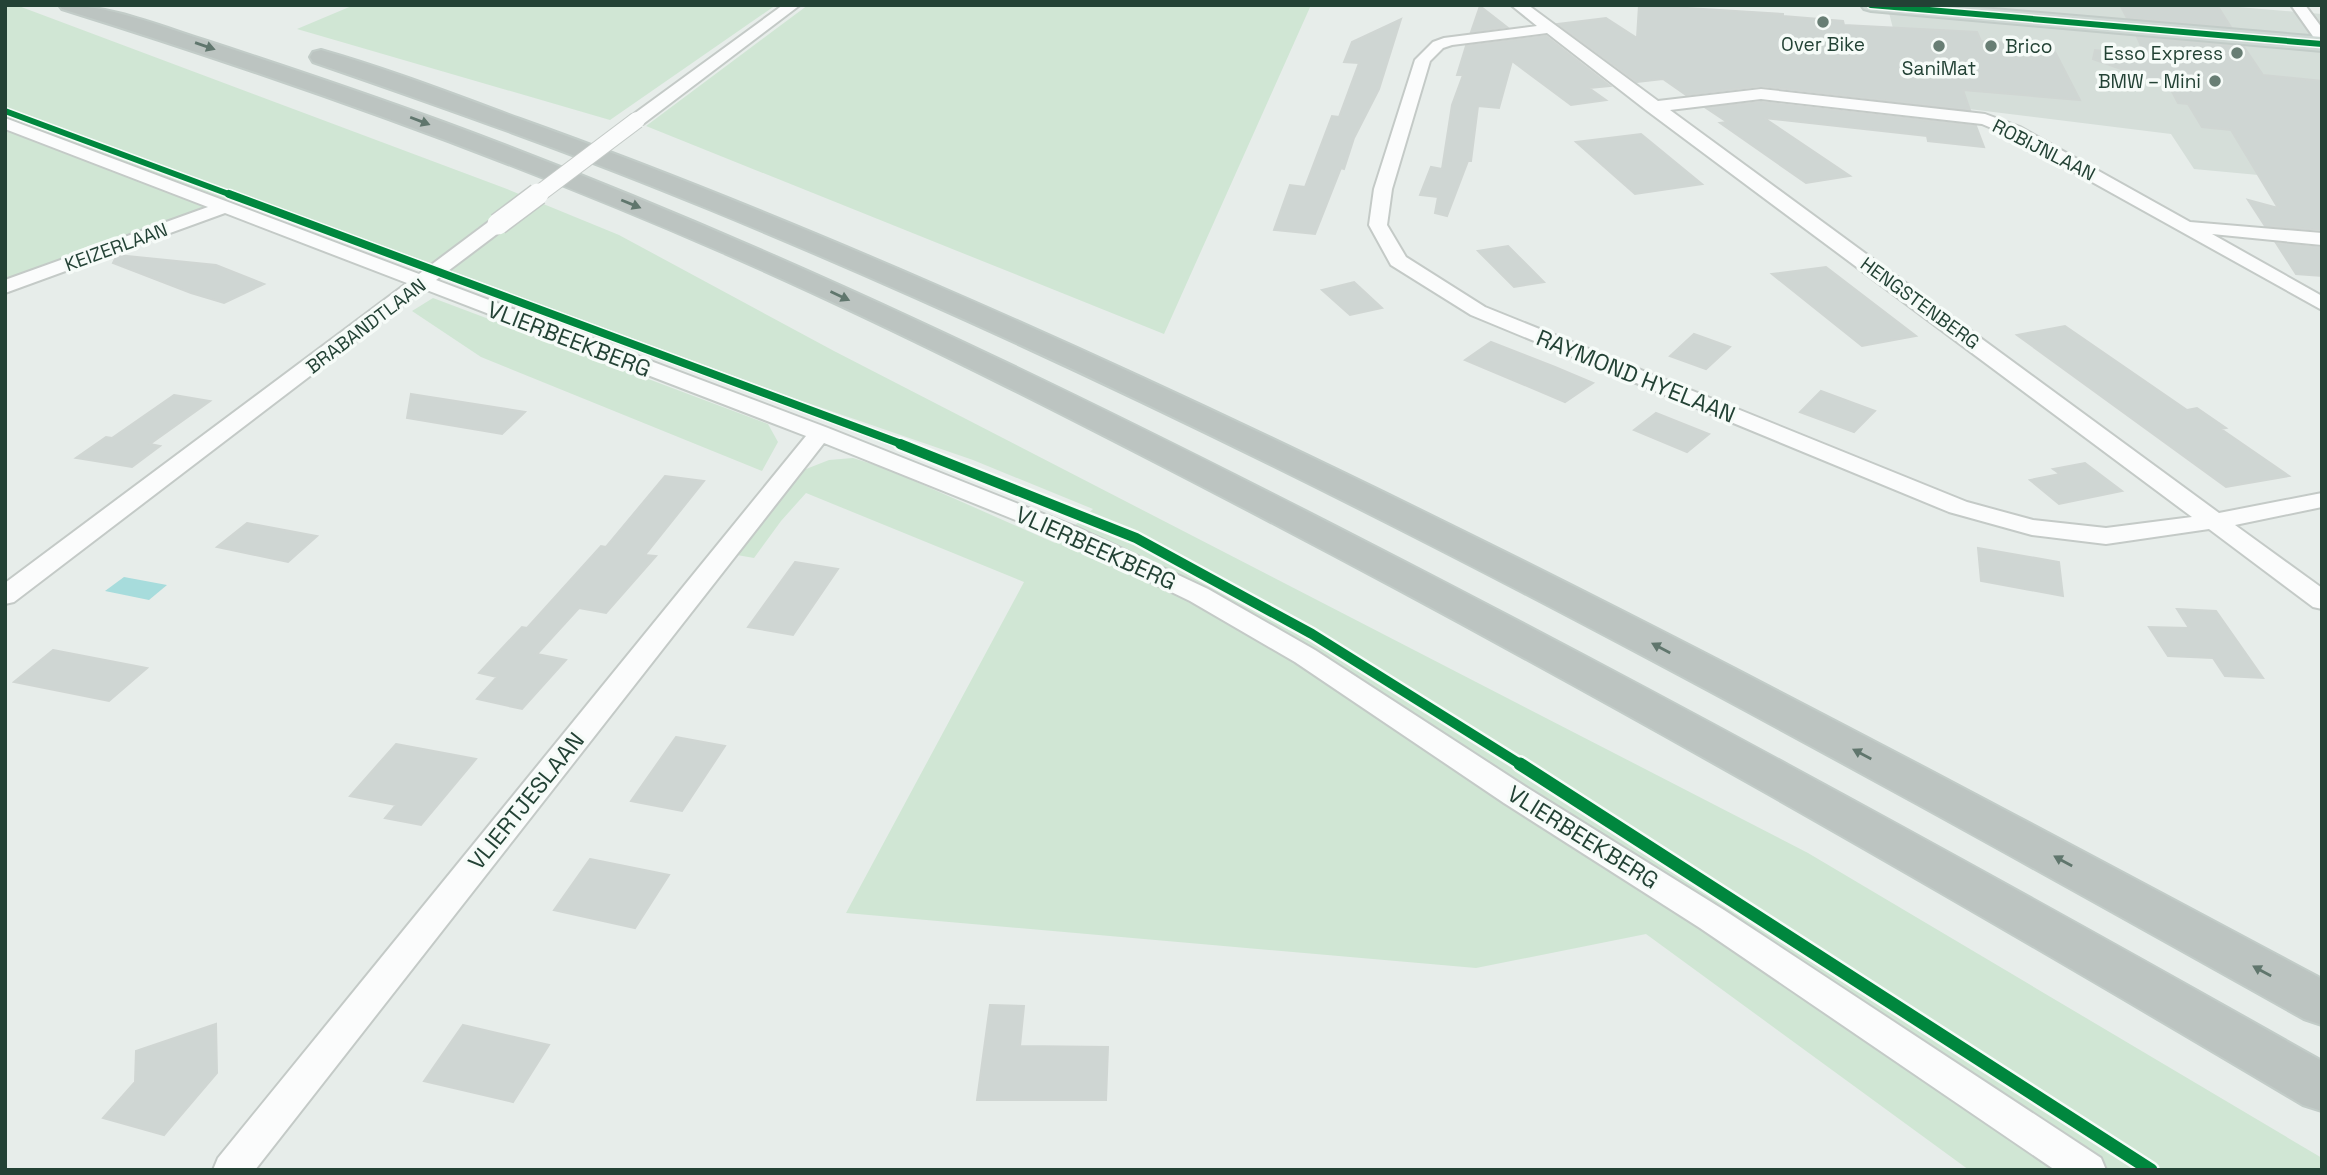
<svg xmlns="http://www.w3.org/2000/svg" width="2327" height="1175" viewBox="0 0 2327 1175" font-family="'Space Grotesk',sans-serif">
<rect width="100%" height="100%" fill="#e7edea"/>
<path fill="#d5ded9" d="M1887,5H2215L2322,14V181L2194,169L2171,134L1912,102Z"/>
<path fill="#d0e6d4" d="M16,5L507,189L619,235L834,351L1808,853L2322,1158V1170H1969L1646,934L1476,968L846,913L1024,582L806,493L781,521L754,558L737,555L801,471L829,460L853,458L885,468L1055,543L1093,509L973,460L802,401L243,194L5,279V6Z
M354,5H776L610,120L297,29Z
M808,5H1311L1164,334L646,126Z
M433,298L768,424L778,442L762,471L481,357L412,311Z"/>
<path fill="#a7dcdc" d="M124,577L167,585L149,600L105,591Z"/>
<path fill="#cfd6d3" stroke="#d0d6d3" stroke-width="2" d="M1639,5L1783,14V16L1843,21L1844,25L1977,32L1981,41L2052,46L2080,100L1963,90L1970,110L1761,86L1686,95L1663,79L1637,82L1558,24L1606,18L1637,38Z
M2120,5H2217L2231,27L2127,18Z
M1480,6L1507,27L1471,32Z
M1401,19L1379,89L1354,138L1344,169L1341,168L1315,234L1274,230L1290,185L1305,187L1332,116L1339,117L1359,63L1344,62L1352,42Z
M1546,36L1610,86L1589,88L1606,100L1571,105L1512,61L1499,108L1478,106L1471,161H1468L1447,216L1435,213L1438,197L1420,195L1431,167L1442,169L1452,105L1463,75H1457L1466,46Z
M2137,37L2244,47L2263,75L2322,81V230L2265,226L2248,200L2278,208L2231,130L2202,127L2188,104L2178,103L2169,86L2093,59L2095,50L2145,55Z
M1761,102L1976,126L1984,147L1928,141L1927,136L1764,118L1850,176L1806,183L1720,123L1727,122L1706,108Z
M1641,134L1702,184L1635,194L1576,142Z
M2276,243L2322,248V276L2296,274Z
M1508,246L1544,282L1514,287L1478,251Z
M117,255L216,265L264,284L224,303L191,293L113,263Z
M1826,267L1916,336L1862,346L1772,274Z
M1354,282L1382,308L1350,315L1322,290Z
M2065,326L2187,410L2197,408L2226,428L2221,429L2289,476L2226,487L2017,335Z
M1694,334L1730,347L1706,369L1670,356Z
M1491,342L1555,367L1593,383L1565,402L1465,360Z
M1821,391L1875,411L1854,432L1800,412Z
M411,394L525,412L502,434L407,418Z
M174,395L210,401L150,444L160,446L132,467L76,458L106,437L112,438Z
M1656,413L1709,434L1687,452L1634,430Z
M2085,463L2122,491L2059,504L2030,480L2060,474L2053,469Z
M665,476L704,481L645,555L656,556L606,613L579,608L537,654L566,660L522,709L477,699L497,677L479,673L522,627L527,628L601,546L606,547Z
M247,523L317,536L288,562L217,547Z
M1978,548L2059,562L2063,596L1981,581Z
M795,562L838,569L793,635L748,627Z
M2177,609L2216,611L2263,678L2225,676L2213,658L2168,656L2149,627L2189,628Z
M53,650L147,668L109,701L14,682Z
M676,737L725,746L682,811L631,801Z
M396,744L476,759L421,825L385,818L396,805L350,796Z
M590,859L669,875L635,928L554,910Z
M990,1005L1024,1006L1020,1046L1108,1047L1106,1100H977Z
M216,1024L217,1073L164,1135L103,1118L135,1082L136,1051Z
M463,1025L549,1045L513,1102L424,1081Z"/>
<g fill="none" stroke-linecap="round" stroke-linejoin="round">
<g stroke="#c4cac7" stroke-width="4">
<path id="minor" d="M783,5H800L643,124H631L629,120L631,116Z
M1511,5H1528L1658,101L1761,89L1985,114L2020,127L2190,222L2322,233V245L2212,234L2322,296V310L2008,135L1982,124L1761,99L1670,110L2219,513L2322,493V507L2235,525L2322,588V609L2313,607L2209,529L2106,544L2032,535L1949,512L1471,315L1391,265L1369,225L1374,189L1415,60L1433,42L1444,38L1537,26ZM1547,33L1646,110L2192,517L2106,528L2033,520L1967,502L1485,307L1406,257L1387,225L1392,189L1430,61L1443,48L1452,45Z
M2291,5H2305L2322,28V43L2317,42Z
M5,118L419,274L491,220H505L507,224L505,228L436,280L828,428L1076,527L1208,589L1315,650L1526,787L1724,910L2101,1158L2106,1170H2055L1700,928L1504,803L1295,662L1190,601L1058,537L824,443L255,1170H213L218,1158L806,436L424,289L14,602L5,604V583L407,283L225,213L5,293V280L208,207L5,129Z"/>
</g>
<g stroke="#c2ccc8" stroke-width="4">
<path id="primary" d="M1861,5H1947L2322,37V51L1871,11L1864,9Z"/>
</g>
<g stroke="#c2ccc8" stroke-width="4">
<path id="motorway" d="M59,5C109,5 157,25 204,40C284,66 364,93 443,122C763,240 1067,388 1370,544C1691,709 2007,883 2322,1061V1111L2303,1105C1946,893 1587,686 1219,495C1055,410 891,326 722,252C507,158 286,79 62,9Z
M321,50C388,69 455,95 520,119C660,169 797,225 933,284C1408,490 1865,735 2322,979V1025L2304,1019C1784,728 1261,436 709,209C579,155 446,108 313,62L310,57L313,52Z"/>
</g>
<use href="#minor" fill="#fbfcfc" fill-rule="evenodd"/>
<use href="#primary" fill="#ced8d4" fill-rule="evenodd"/>
<use href="#motorway" fill="#bcc4c1" fill-rule="evenodd"/>
<g stroke="#c4cac7" stroke-width="18" stroke-linecap="butt">
<path id="minor-bridge-far1" d="M536,196L637,120"/>
</g>
<g stroke="#c4cac7" stroke-width="24" stroke-linecap="butt">
<path id="minor-bridge" d="M498,224L538,194"/>
</g>
<use href="#minor-bridge-far1" stroke="#fbfcfc" stroke-width="16"/>
<use href="#minor-bridge" stroke="#fbfcfc" stroke-width="21"/>
<g stroke="#f6fbf8" stroke-width="9">
<path id="cycleway-far3" d="M1871,5L2322,44
M5,111L234,196"/>
</g>
<g stroke="#f6fbf8" stroke-width="11">
<path id="cycleway-far2" d="M229,194L904,445"/>
</g>
<g stroke="#f6fbf8" stroke-width="15">
<path id="cycleway-far1" d="M900,444L1136,538L1312,634L1523,766"/>
</g>
<g stroke="#f6fbf8" stroke-width="18">
<path id="cycleway" d="M1520,764L2151,1170"/>
</g>
<use href="#cycleway-far3" stroke="#00873e" stroke-width="6"/>
<use href="#cycleway-far2" stroke="#00873e" stroke-width="8"/>
<use href="#cycleway-far1" stroke="#00873e" stroke-width="10"/>
<use href="#cycleway" stroke="#00873e" stroke-width="13"/>
</g>
<defs><path id="oneway-solid" d="M-6-.8H1V-3.2L6.5 0L1 3.2V.8H-6Z" transform="scale(1.75)"/></defs>
<g fill="#60766d">
<use href="#oneway-solid" transform="translate(205 46) rotate(19)"/>
<use href="#oneway-solid" transform="translate(420 121) rotate(21)"/>
<use href="#oneway-solid" transform="translate(631 204) rotate(22)"/>
<use href="#oneway-solid" transform="translate(840 296) rotate(25)"/>
<use href="#oneway-solid" transform="translate(1661 648) rotate(-152)"/>
<use href="#oneway-solid" transform="translate(1862 754) rotate(-152)"/>
<use href="#oneway-solid" transform="translate(2063 861) rotate(-151)"/>
<use href="#oneway-solid" transform="translate(2262 971) rotate(-151)"/>
</g>
<g fill="#687e74" stroke="#f6fbf8" stroke-width="2.5">
<circle cx="1823" cy="22" r="7"/>
<circle cx="1939" cy="46" r="7"/>
<circle cx="1991" cy="46" r="7"/>
<circle cx="2237" cy="53" r="7"/>
<circle cx="2215" cy="81" r="7"/>
</g>
<g text-anchor="middle" dominant-baseline="central" stroke-width="7" stroke-linejoin="round" paint-order="stroke">
<g font-size="19" fill="#234235" stroke="#f6fbf8">
<text x="1823" y="44">Over Bike</text>
<text x="2005" y="46" text-anchor="start">Brico</text>
<text x="2223" y="53" text-anchor="end">Esso Express</text>
<text x="1939" y="68">SaniMat</text>
<text x="2201" y="81" text-anchor="end">BMW – Mini</text>
</g>
<g font-size="19" fill="#234235" stroke="#f6fbf8">
<text transform="translate(2044 150) rotate(27)">ROBIJNLAAN</text>
<text transform="translate(116 247) rotate(-20)">KEIZERLAAN</text>
<text transform="translate(1920 303) rotate(36)">HENGSTENBERG</text>
<text transform="translate(366 326) rotate(-37)">BRABANDTLAAN</text>
</g>
<g font-size="23" fill="#234235" stroke="#f6fbf8">
<text transform="translate(569 339) rotate(21)">VLIERBEEKBERG</text>
<text transform="translate(1636 376) rotate(22)">RAYMOND HYELAAN</text>
<text transform="translate(1096 548) rotate(24)">VLIERBEEKBERG</text>
<text transform="translate(526 801) rotate(-51)">VLIERTJESLAAN</text>
<text transform="translate(1583 837) rotate(32)">VLIERBEEKBERG</text>
</g>
</g>
<rect width="2327" height="1175" fill="none" stroke="#234235" stroke-width="14"/>
</svg>
